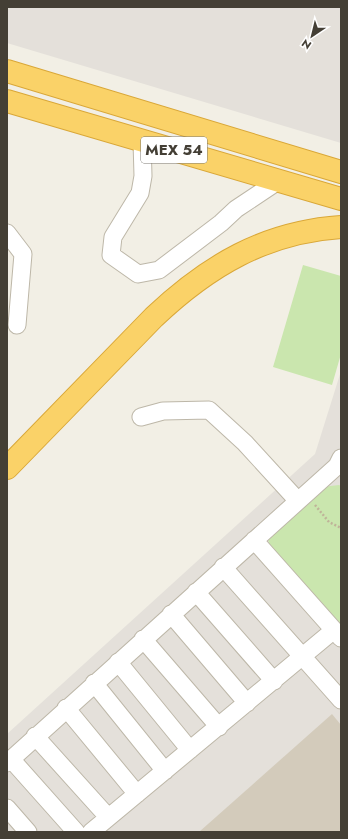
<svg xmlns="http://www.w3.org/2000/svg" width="348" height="839" viewBox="0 0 348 839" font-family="Jost,sans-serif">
<rect width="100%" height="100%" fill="#f2efe5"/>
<path fill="#e4e0da" d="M7,7H341V143L7,43Z
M341,371V832H7V734L315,454Z"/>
<path fill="#cae6ae" d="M303,265L341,276V354L332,385L273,367Z
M339,485L341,486V627L270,548L268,539L322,487Z"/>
<path fill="#d3cbbb" d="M332,714L341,725V832H199Z"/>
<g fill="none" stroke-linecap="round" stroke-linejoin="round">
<g stroke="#bdb7a8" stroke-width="19">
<path id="minor" d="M142,141L143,176L140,193L113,237L111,255L138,274L159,270L221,223L236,209L278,181
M7,233L23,254L17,325
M141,417L163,411L209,410L245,443L298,501
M254,540L341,638
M223,567L341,700
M196,592L274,681
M171,614L247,703
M143,639L219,727
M118,662L190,750
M94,683L165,771
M66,708L137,794
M35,736L108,817
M11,759L76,832
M7,763L337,466L341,458
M7,808L28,832
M91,832L334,630"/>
</g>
<g stroke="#d9a738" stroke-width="24">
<path id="highway" d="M7,71L341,172
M7,101L341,199
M7,468L154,317C208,266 265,232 341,227"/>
</g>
<path stroke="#bfb499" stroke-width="2.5" stroke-dasharray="2 2" stroke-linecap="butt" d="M315,505L329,522L341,528"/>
<use href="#minor" stroke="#fff" stroke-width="17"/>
<use href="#highway" stroke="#fad268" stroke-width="22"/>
</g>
<g text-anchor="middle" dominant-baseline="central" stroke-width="3" stroke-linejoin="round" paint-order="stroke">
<rect fill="#fff" stroke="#7c7972" stroke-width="1" x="141" y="137" width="66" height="26" rx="3"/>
<g font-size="15" font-weight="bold" fill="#443f35">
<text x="174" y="150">MEX 54</text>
</g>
</g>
<rect width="348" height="839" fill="none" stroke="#443f35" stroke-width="16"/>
<g transform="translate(312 36) rotate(215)" stroke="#ffffff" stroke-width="3" paint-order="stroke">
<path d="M0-3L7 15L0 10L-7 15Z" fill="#443f35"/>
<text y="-6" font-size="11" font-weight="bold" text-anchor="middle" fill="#443f35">N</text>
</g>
</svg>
